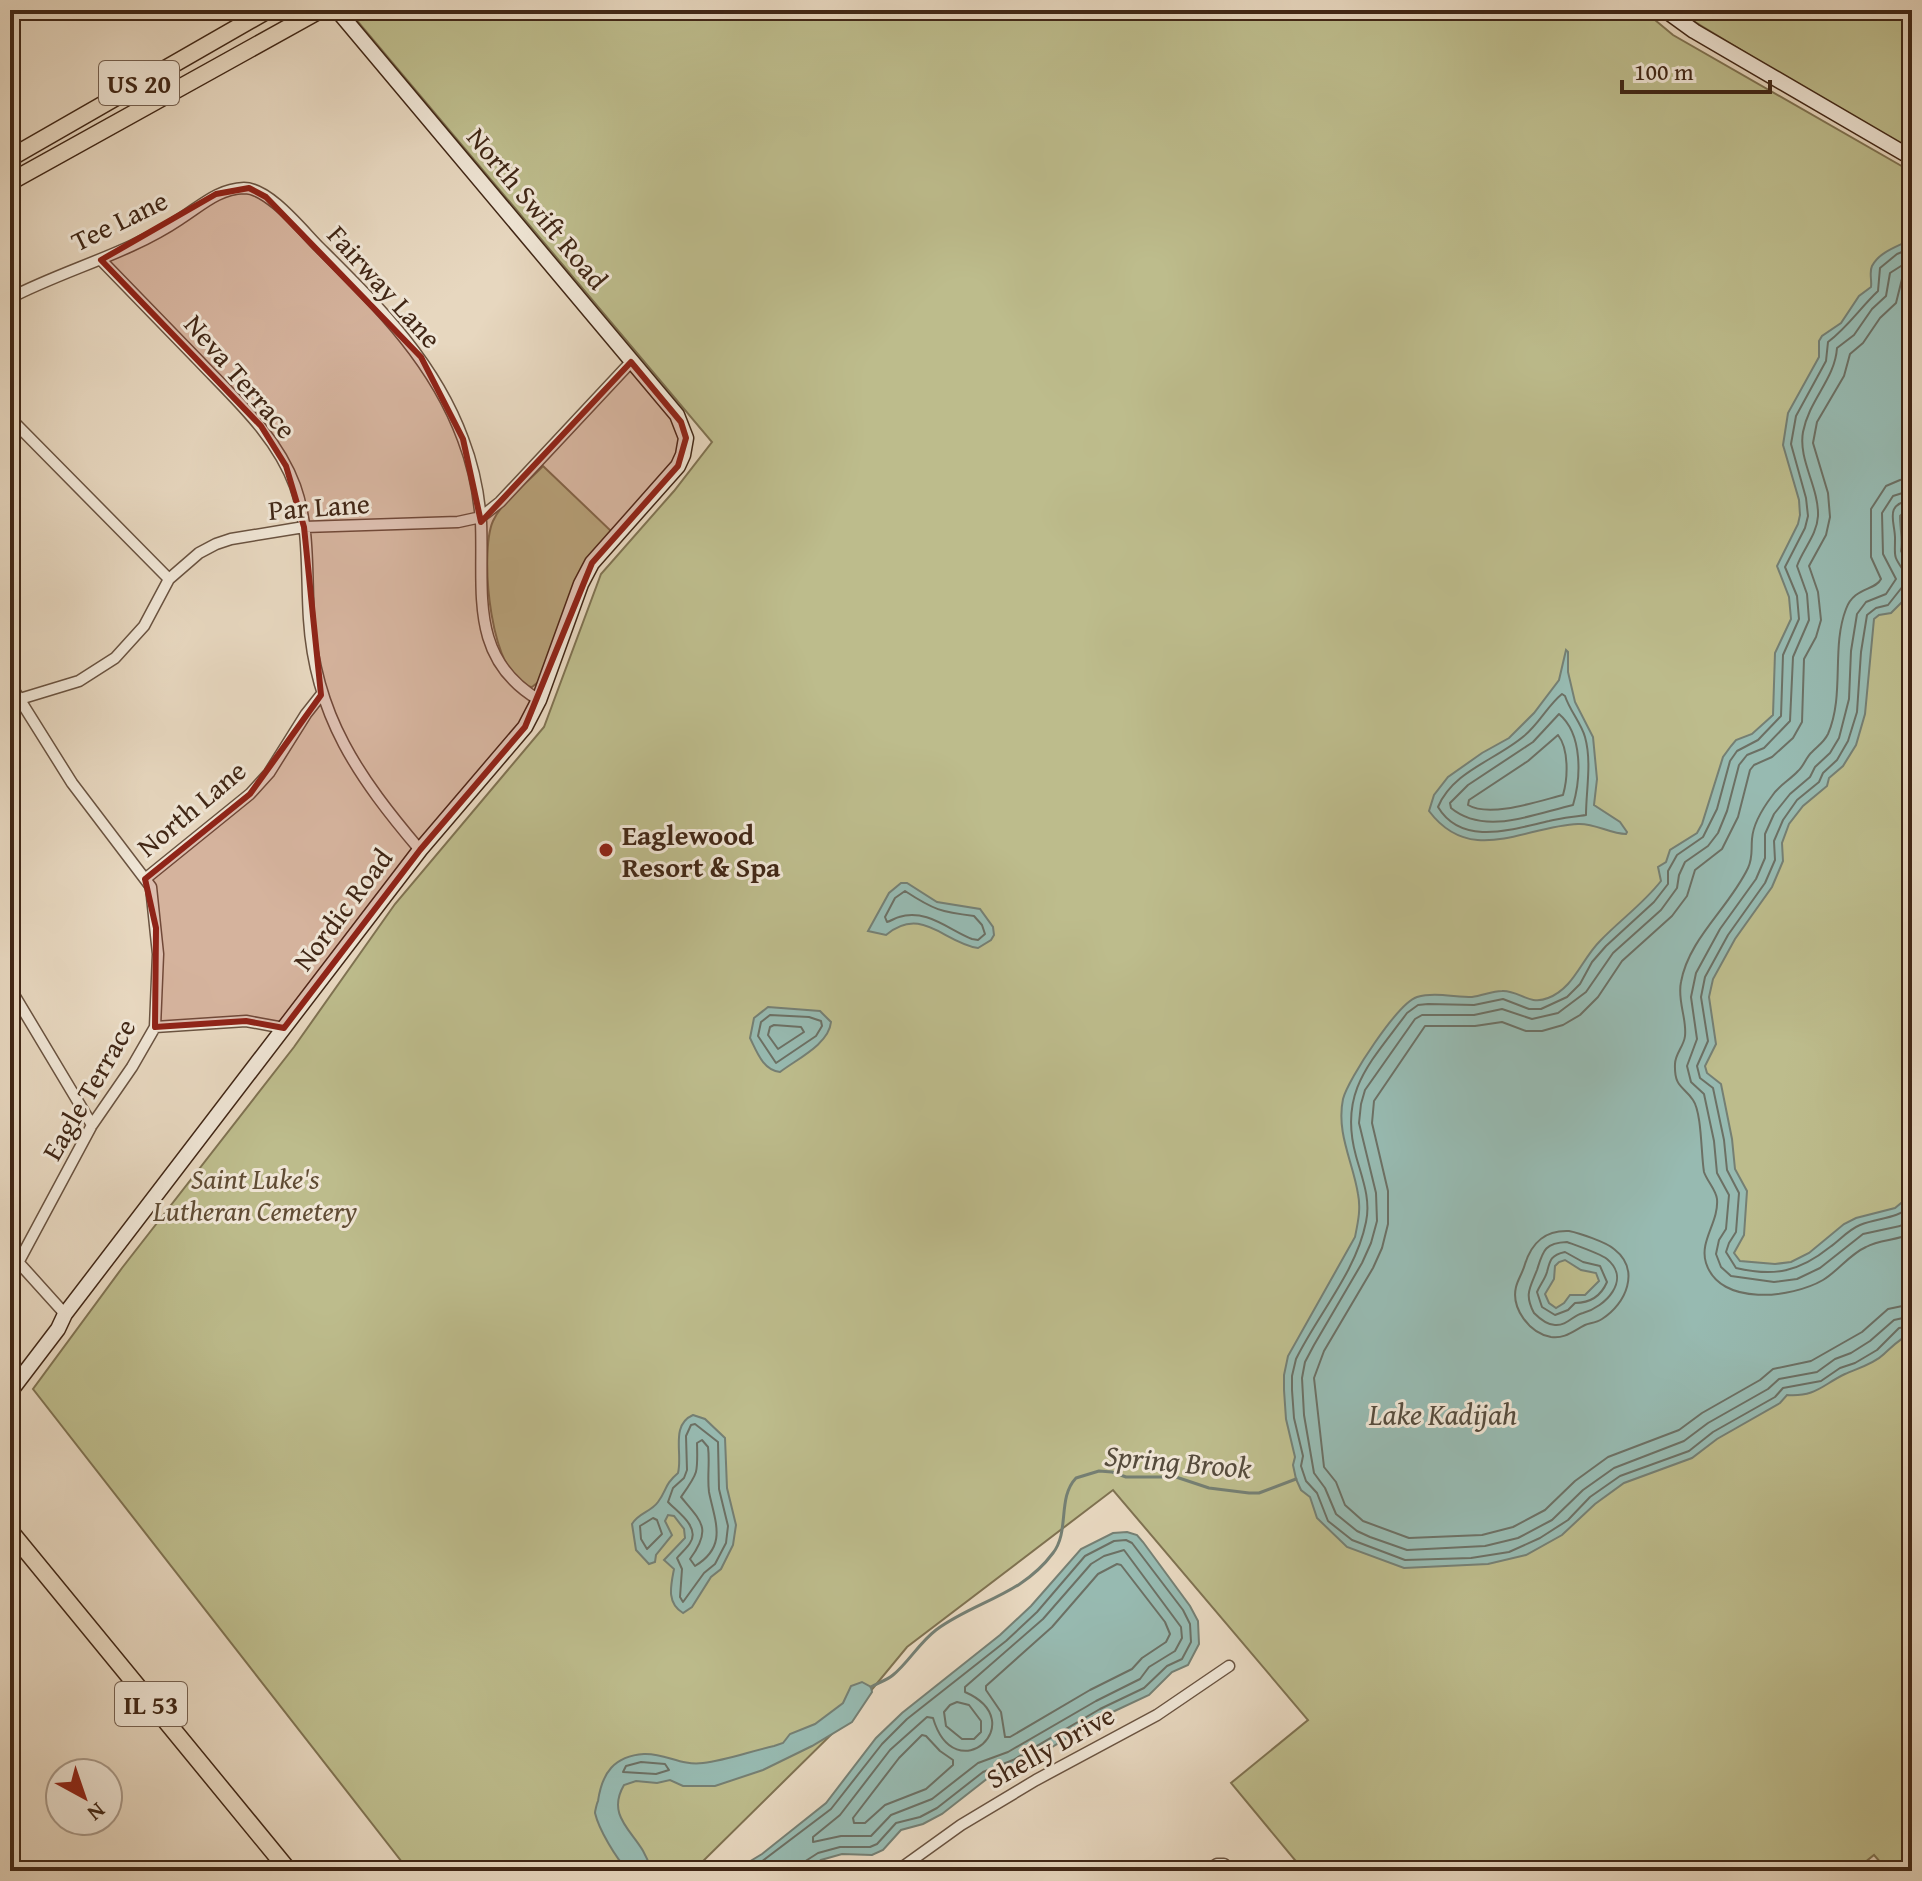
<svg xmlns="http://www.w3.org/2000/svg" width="1922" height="1881" viewBox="0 0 1922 1881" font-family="'Gentium Book Plus',serif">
<rect width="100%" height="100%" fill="#e7d7bf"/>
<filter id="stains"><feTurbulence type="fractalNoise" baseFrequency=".0025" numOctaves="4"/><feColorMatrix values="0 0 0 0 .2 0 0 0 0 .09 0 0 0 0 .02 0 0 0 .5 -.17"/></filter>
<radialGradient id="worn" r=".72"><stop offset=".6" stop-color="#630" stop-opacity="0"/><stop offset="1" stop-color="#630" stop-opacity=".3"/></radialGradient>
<path fill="#bdbc8c" stroke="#7f7251" stroke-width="2" d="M348,10H1643L1673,35L1912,172V1871H1888L1874,1855L1854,1871H1304L1231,1783L1308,1720L1113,1490L907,1647L850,1716L693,1871H409L33,1389L122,1268L294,1047L395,904L544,727L601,574L674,491L712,442Z
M1676,10H1912V154L1677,11Z
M543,466L611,531L589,558L542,679L532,687C490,683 479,552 493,521C502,501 528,482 543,466Z"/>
<path fill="#97bab1" stroke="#757f73" stroke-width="2" fill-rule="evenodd" d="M1912,239V505L1900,516C1900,529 1903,539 1901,551L1910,567L1911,575L1906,598L1891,613L1879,615L1874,619L1865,714L1856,745L1843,766L1829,778L1827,786L1803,806L1789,824L1782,843L1783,861L1772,887L1735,939L1713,979L1709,997L1716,1044L1705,1066L1707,1073L1721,1084L1732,1139L1735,1169L1747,1191L1744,1235L1734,1253L1740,1261L1775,1264L1791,1262L1809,1253L1844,1224L1856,1218L1895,1208L1912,1194V1333C1900,1338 1893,1346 1884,1354C1874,1364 1856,1369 1845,1374C1822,1385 1816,1397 1787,1395L1780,1403L1717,1439L1692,1458L1624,1483L1595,1504L1562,1535L1526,1555L1488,1564L1404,1568L1347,1547L1317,1518L1310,1497L1301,1490L1296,1479L1293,1465L1295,1457L1286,1419L1284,1390V1375L1288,1356L1355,1237C1358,1222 1361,1209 1358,1194C1353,1162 1336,1133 1343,1099C1348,1079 1398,1003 1417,997C1434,992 1454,997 1472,997C1482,996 1492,991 1502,991C1519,990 1529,1006 1548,998C1574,988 1581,960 1600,941C1620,920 1643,904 1661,881L1658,867L1666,862L1670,850L1697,833L1702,824L1723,757L1731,746L1736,740L1752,734L1773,715L1775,653L1791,619L1789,597L1777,566L1798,524L1800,515L1799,500L1783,445L1788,413L1819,357V341L1822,336L1841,323L1859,296L1871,287C1872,280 1869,272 1872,266C1880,251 1899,246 1912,239ZM1565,1260L1581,1270L1596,1273L1599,1281L1585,1295H1570L1564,1303L1556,1308L1549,1303L1545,1294L1554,1279L1555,1266L1559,1262Z
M1566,650L1568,652V672L1575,702L1593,737L1597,779L1594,805L1620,822L1627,832L1626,834C1610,834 1595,823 1578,824C1525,826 1471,867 1429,811L1434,795L1448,777L1482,753L1509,738L1534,713L1559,680Z
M901,883H907L937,902L980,909L993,927L994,935L991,940L978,948C944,943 922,905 886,935L868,931L889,893Z
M768,1007L820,1011L831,1022C829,1044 797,1059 780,1072C763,1070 757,1052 750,1038L754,1018Z
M693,1415L705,1419L725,1438L727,1488L736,1525L733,1545L721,1569L711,1577L692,1607L683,1613C666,1603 671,1585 674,1569L664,1560L685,1538L684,1529L674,1516L668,1515L665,1521L672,1535L656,1555L655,1562L649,1564L636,1550L632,1524C638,1513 651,1512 658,1502C667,1490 664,1485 678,1473C683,1454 670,1425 693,1415Z
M1127,1532L1137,1535L1143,1542L1190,1606L1198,1621L1199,1644L1188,1665L1172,1672L1149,1695L1104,1716L1017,1768L988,1778L942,1814L923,1824L901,1830L883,1850L872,1855L842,1854L821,1860L806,1871H734L762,1854L826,1803L876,1738L902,1713L1000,1635L1031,1606L1081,1549L1113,1533Z
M862,1682L871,1687L872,1692L852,1722L812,1746L763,1770L715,1786H683L670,1780L657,1783L636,1781L624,1785C603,1821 643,1835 650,1868L649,1871H628C616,1858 599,1830 595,1813C595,1811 597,1803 598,1801C602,1773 614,1756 644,1754C666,1753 680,1766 703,1763C727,1760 751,1751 774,1746L783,1743L790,1734L815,1724L843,1703L851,1686Z"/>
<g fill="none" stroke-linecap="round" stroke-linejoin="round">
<path stroke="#6c7064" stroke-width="2" d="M1912,248L1897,254L1880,268L1878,291C1860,308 1848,327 1828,342L1826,361L1796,416L1791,444L1806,498L1808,516L1805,528L1785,567L1797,596L1799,619L1783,655L1781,716L1758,740L1737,751L1730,761L1717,809L1703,837L1677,855L1668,871V884L1654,902L1606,946L1592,962L1580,984L1567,997L1541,1009H1529L1503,999L1474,1005L1428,1004L1418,1005L1407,1013C1371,1062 1338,1091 1356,1156C1362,1178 1371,1199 1366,1222C1356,1272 1318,1314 1296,1359L1292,1376V1390L1294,1418L1303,1456L1301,1466L1306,1481L1317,1493L1328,1521L1352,1540L1405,1560L1471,1558L1509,1552L1540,1538L1568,1520L1590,1497L1620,1476L1689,1451L1713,1432L1775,1397L1783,1388L1821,1381L1840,1368L1855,1363L1877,1350L1899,1328L1912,1326
M1912,259L1890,273L1886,296L1872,309L1854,335L1837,348C1835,379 1809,400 1803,432C1798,460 1819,487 1818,516C1817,535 1803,549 1797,566L1807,594L1809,620L1793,657L1790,721L1764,748L1747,755L1739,765L1727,811L1718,833L1708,846L1685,862L1679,875L1677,888L1661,910L1613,953L1586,992L1558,1013L1532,1019L1502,1009L1474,1015H1422L1415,1019L1365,1090L1361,1104L1359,1123L1376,1193L1377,1221L1371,1243L1362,1263L1314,1345L1305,1362L1302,1378L1304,1415L1314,1473L1325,1488L1336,1514L1357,1531L1370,1537L1407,1550L1485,1546L1518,1538L1552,1520L1583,1490L1614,1468L1684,1441L1708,1423L1768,1389L1779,1379L1817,1372L1835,1359L1851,1353L1870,1341L1894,1320L1912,1316
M1912,272L1902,279L1896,303L1880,318L1863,343L1850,354L1844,376L1817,422L1813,443L1828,493L1830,517L1826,535L1809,566L1818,592L1821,620L1816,637L1804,659L1802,722L1793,738L1772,757L1754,765L1750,770L1738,817L1722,849L1695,870L1687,896L1672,916L1622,961L1598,997L1580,1015L1563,1025L1542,1031H1526L1502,1022L1475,1026H1425L1374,1101L1372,1123L1388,1191V1224L1382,1248L1373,1268L1324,1351L1314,1378L1324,1467L1336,1482L1345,1505L1363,1521L1409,1538L1482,1535L1513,1527L1545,1510L1575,1481L1608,1457L1679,1430L1702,1413L1760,1380L1773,1369L1811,1361L1862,1332L1888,1309L1912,1304
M1912,478L1900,480L1886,486L1871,509V557L1881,579C1875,591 1854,587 1846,609C1831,648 1845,694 1828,734C1824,742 1819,745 1812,752C1806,757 1804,766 1798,771C1790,780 1779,785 1772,796C1763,808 1753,824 1752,839C1751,851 1753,857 1748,868C1729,908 1689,938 1681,982C1677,1001 1687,1018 1685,1036C1684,1046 1675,1054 1675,1064C1674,1088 1684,1086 1693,1100C1702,1113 1701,1155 1704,1172C1707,1181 1716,1190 1717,1199C1719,1222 1699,1241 1706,1263C1720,1307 1792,1298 1823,1280C1838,1271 1850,1254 1866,1247C1880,1239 1897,1241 1912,1233
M1912,490L1893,496L1882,513L1883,554L1896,579L1886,594L1866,602L1857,614L1851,651L1849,699L1839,738L1830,753L1815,767L1810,777L1790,794L1774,814L1765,834V858L1756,879L1720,929L1696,973L1691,997L1697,1039L1687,1066L1691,1082L1704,1094L1714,1141L1717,1173L1729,1195L1726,1229L1719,1240L1716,1254L1721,1267L1731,1276L1774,1282L1797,1279L1820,1268L1863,1234L1900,1226L1912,1219
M1912,500C1882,504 1896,523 1895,540C1895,557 1893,555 1903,570L1912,573
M1912,584L1903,586L1888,605L1876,608L1867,615L1861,652L1857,712L1848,741L1837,760L1823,773L1819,782L1797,800L1783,820L1774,841L1775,860L1765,883L1728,935L1705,977L1701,997L1708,1041L1697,1066L1700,1078L1713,1088L1724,1140L1727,1170L1739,1193L1736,1232L1729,1243L1726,1252L1736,1268C1774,1277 1799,1272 1830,1247C1840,1240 1848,1230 1860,1225C1879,1217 1896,1220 1912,1205
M1562,694L1565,696C1570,711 1581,723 1585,737C1592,762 1586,791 1586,815C1574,817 1561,818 1549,821C1513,829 1462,847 1438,807C1453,771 1496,760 1524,736C1539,724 1548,705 1562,694Z
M1559,714C1583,734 1581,778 1573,805C1534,814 1485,836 1451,808L1450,803L1468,785L1533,742Z
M1558,735C1569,749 1568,778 1563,795C1539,801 1490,818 1468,805L1469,800L1528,761Z
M905,891C934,910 941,912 974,916L982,925L985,934L978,940L972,939C949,930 926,908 899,917C895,918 891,921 887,922L885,917L895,898Z
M770,1015L809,1017L821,1021L822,1026L816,1036L776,1063L758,1036L761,1022Z
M774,1025L801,1027L804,1032L778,1049L768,1035L770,1027Z
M1569,1231C1579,1233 1606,1242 1614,1249C1641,1270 1626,1304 1602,1319C1596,1323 1590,1323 1585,1325C1573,1331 1565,1339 1551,1337C1529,1333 1511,1308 1516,1287C1518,1279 1523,1272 1525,1264C1532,1242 1545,1230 1569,1231Z
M1567,1242C1575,1245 1601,1254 1607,1259C1632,1280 1605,1307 1583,1313C1573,1315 1567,1326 1555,1325C1547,1325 1540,1319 1534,1313C1524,1294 1530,1288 1537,1270C1543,1251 1544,1243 1567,1242Z
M1565,1252L1583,1262L1600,1266L1607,1282C1601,1296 1590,1303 1575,1303L1568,1310L1555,1315L1542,1307L1537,1292C1540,1285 1545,1279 1547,1272C1550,1260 1551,1255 1565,1252Z
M695,1424L718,1442L719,1489L728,1526L726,1543L715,1564L704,1573L683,1602L680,1597L682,1569L677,1558C681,1553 687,1548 690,1543C701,1527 676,1511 668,1502L673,1488L684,1478L687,1470L686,1436L691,1425Z
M702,1440L708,1447C710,1462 707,1477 709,1492C715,1522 728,1546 695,1566L690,1559C712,1529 702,1522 681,1497C698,1473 698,1474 697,1443Z
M653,1518L657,1520L662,1534L647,1549L641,1539L640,1526Z
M1124,1550L1181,1627L1182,1638L1175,1651L1149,1667L1140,1679L1096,1701L1008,1752L978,1763L932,1799L891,1815L871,1836H841L813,1842V1837L840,1815L890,1750L927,1717L933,1718C955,1792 1033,1722 965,1692V1687L1043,1619L1091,1564L1104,1556Z
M1117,1564L1121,1565L1165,1622L1170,1634L1166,1642L1142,1658L1132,1669L1090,1690L1010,1737H1005L1001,1712L986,1690V1686L1052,1627L1098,1574Z
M957,1702L969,1705L981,1721V1732L974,1739H962L946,1726L944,1712L950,1705Z
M922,1735L926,1736L940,1751L953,1760V1765L926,1789L885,1805L865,1823H854L853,1818L899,1758Z
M641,1762L665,1764L669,1770L656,1774L623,1772L626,1766Z
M749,1871L831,1809L882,1744L907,1719L1006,1641L1037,1612L1085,1556L1114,1541L1126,1540L1132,1543L1183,1610L1190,1624L1191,1642L1182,1659L1167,1666L1144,1688L1100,1709L1013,1760L983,1772L937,1808L920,1817L896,1823L877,1844L870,1847H840L818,1853L804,1862L802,1871"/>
<path stroke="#757f73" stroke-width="3" d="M871,1687C878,1683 887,1680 893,1675C908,1663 919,1643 936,1630C975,1601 1021,1596 1053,1553C1070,1531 1057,1498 1076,1478L1099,1471L1112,1472L1126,1477H1176L1209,1488L1249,1493H1259L1296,1479"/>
<g stroke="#6a5340" stroke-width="13">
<path id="street" d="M101,260C134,294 166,327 199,361C235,399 276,435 295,486C310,528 306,574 309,619C315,716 359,778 420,850
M10,298C66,269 128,254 180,219C202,205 218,189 244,188C269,188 302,230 319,247C377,305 434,360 463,439C473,465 479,493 481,522C484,591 468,658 539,700
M10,418L169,579
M10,684L72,783L151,887L158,954L155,1027L132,1067L92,1125L18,1263
M10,702L79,681L115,658L144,626L169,579L199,553L216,544L231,539L304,527L458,522L481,517L500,502L631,362
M145,879L250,794L269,773L306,714L321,695
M10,988L92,1125
M155,1027L246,1021L284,1028
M10,1253L65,1314
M897,1871L961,1825L1036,1780L1157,1715L1229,1666
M1206,1871L1217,1864H1224L1232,1871"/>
</g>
<g stroke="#412716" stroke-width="17">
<path id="secondary" d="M1665,10L1694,31L1912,158
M10,1392L58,1329L65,1314L420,850L525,727L539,700L581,584L592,563L678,466L683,455L686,438L677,415L337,10"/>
</g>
<g stroke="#412716" stroke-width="19">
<path id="primary" d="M10,158L268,10
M10,182L320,10
M10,1531L289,1871"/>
</g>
<use href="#street" stroke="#efe5d5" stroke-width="10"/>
<use href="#secondary" stroke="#efe5d5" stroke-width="14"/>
<use href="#primary" stroke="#e7d7bf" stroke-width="16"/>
</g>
<path fill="#8f2418" fill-opacity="0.2" stroke="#8f2418" stroke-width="6" stroke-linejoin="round" d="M249,188L266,197L421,357L463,439L481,522L631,362L681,422L686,438L678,466L592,563L525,727L420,850L284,1028L246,1021L155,1027L156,928L145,879L250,794L321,695L304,527L286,466L261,426L101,260L216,194Z"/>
<circle fill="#8f2418" stroke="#efe5d5" stroke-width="3" cx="606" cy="850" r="8"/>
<g text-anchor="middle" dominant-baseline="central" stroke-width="6" stroke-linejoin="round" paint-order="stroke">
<g fill="#efe5d5" stroke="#75604f" stroke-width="2">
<rect x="99" y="61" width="80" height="44" rx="6"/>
<rect x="115" y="1682" width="72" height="44" rx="6"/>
</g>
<g font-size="26" font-weight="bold" fill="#412716">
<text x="139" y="83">US 20</text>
<text x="151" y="1704">IL 53</text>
</g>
<g font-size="28" fill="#412716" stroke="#efe5d5">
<text transform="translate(538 208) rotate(50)">North Swift Road</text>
<text transform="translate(119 220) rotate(-26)">Tee Lane</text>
<text transform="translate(385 286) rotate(48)">Fairway Lane</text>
<text transform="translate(241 376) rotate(49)">Neva Terrace</text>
<text transform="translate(319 506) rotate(-4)">Par Lane</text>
<text transform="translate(191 808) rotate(-40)">North Lane</text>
<text transform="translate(342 909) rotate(-53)">Nordic Road</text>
<text transform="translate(88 1089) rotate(-60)">Eagle Terrace</text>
<text transform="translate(1050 1746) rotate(-29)">Shelly Drive</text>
</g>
<g font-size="28" font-weight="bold" fill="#412716" stroke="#efe5d5" text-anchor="start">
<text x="622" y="834">Eaglewood<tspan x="622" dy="32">Resort &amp; Spa</tspan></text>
</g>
<g font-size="28" font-style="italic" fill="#604c34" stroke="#efe5d5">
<text x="255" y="1178">Saint Luke's<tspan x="255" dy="32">Lutheran Cemetery</tspan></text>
</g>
<g font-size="30" font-style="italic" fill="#564c3d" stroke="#efe5d5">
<text x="1443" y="1414">Lake Kadijah</text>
<text transform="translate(1178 1461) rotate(5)">Spring Brook</text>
</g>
</g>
<rect width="1922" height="1881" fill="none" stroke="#e7d7bf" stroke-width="40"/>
<rect x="12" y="12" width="1898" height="1857" fill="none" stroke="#412716" stroke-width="4"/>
<rect x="20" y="20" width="1882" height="1841" fill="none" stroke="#412716" stroke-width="2"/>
<g transform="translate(84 1797) rotate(140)"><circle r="38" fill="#efe5d5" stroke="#a99989" stroke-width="2"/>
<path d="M0-6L14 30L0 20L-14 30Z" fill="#8f2418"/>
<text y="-12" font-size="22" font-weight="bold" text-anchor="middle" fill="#412716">N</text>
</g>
<path d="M1622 80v12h148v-12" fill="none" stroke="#412716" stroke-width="4"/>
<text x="1634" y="80" font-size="24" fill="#412716" stroke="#efe5d5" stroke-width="6" paint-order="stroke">100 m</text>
<rect width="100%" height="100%" filter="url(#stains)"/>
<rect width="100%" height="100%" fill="url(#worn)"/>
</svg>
